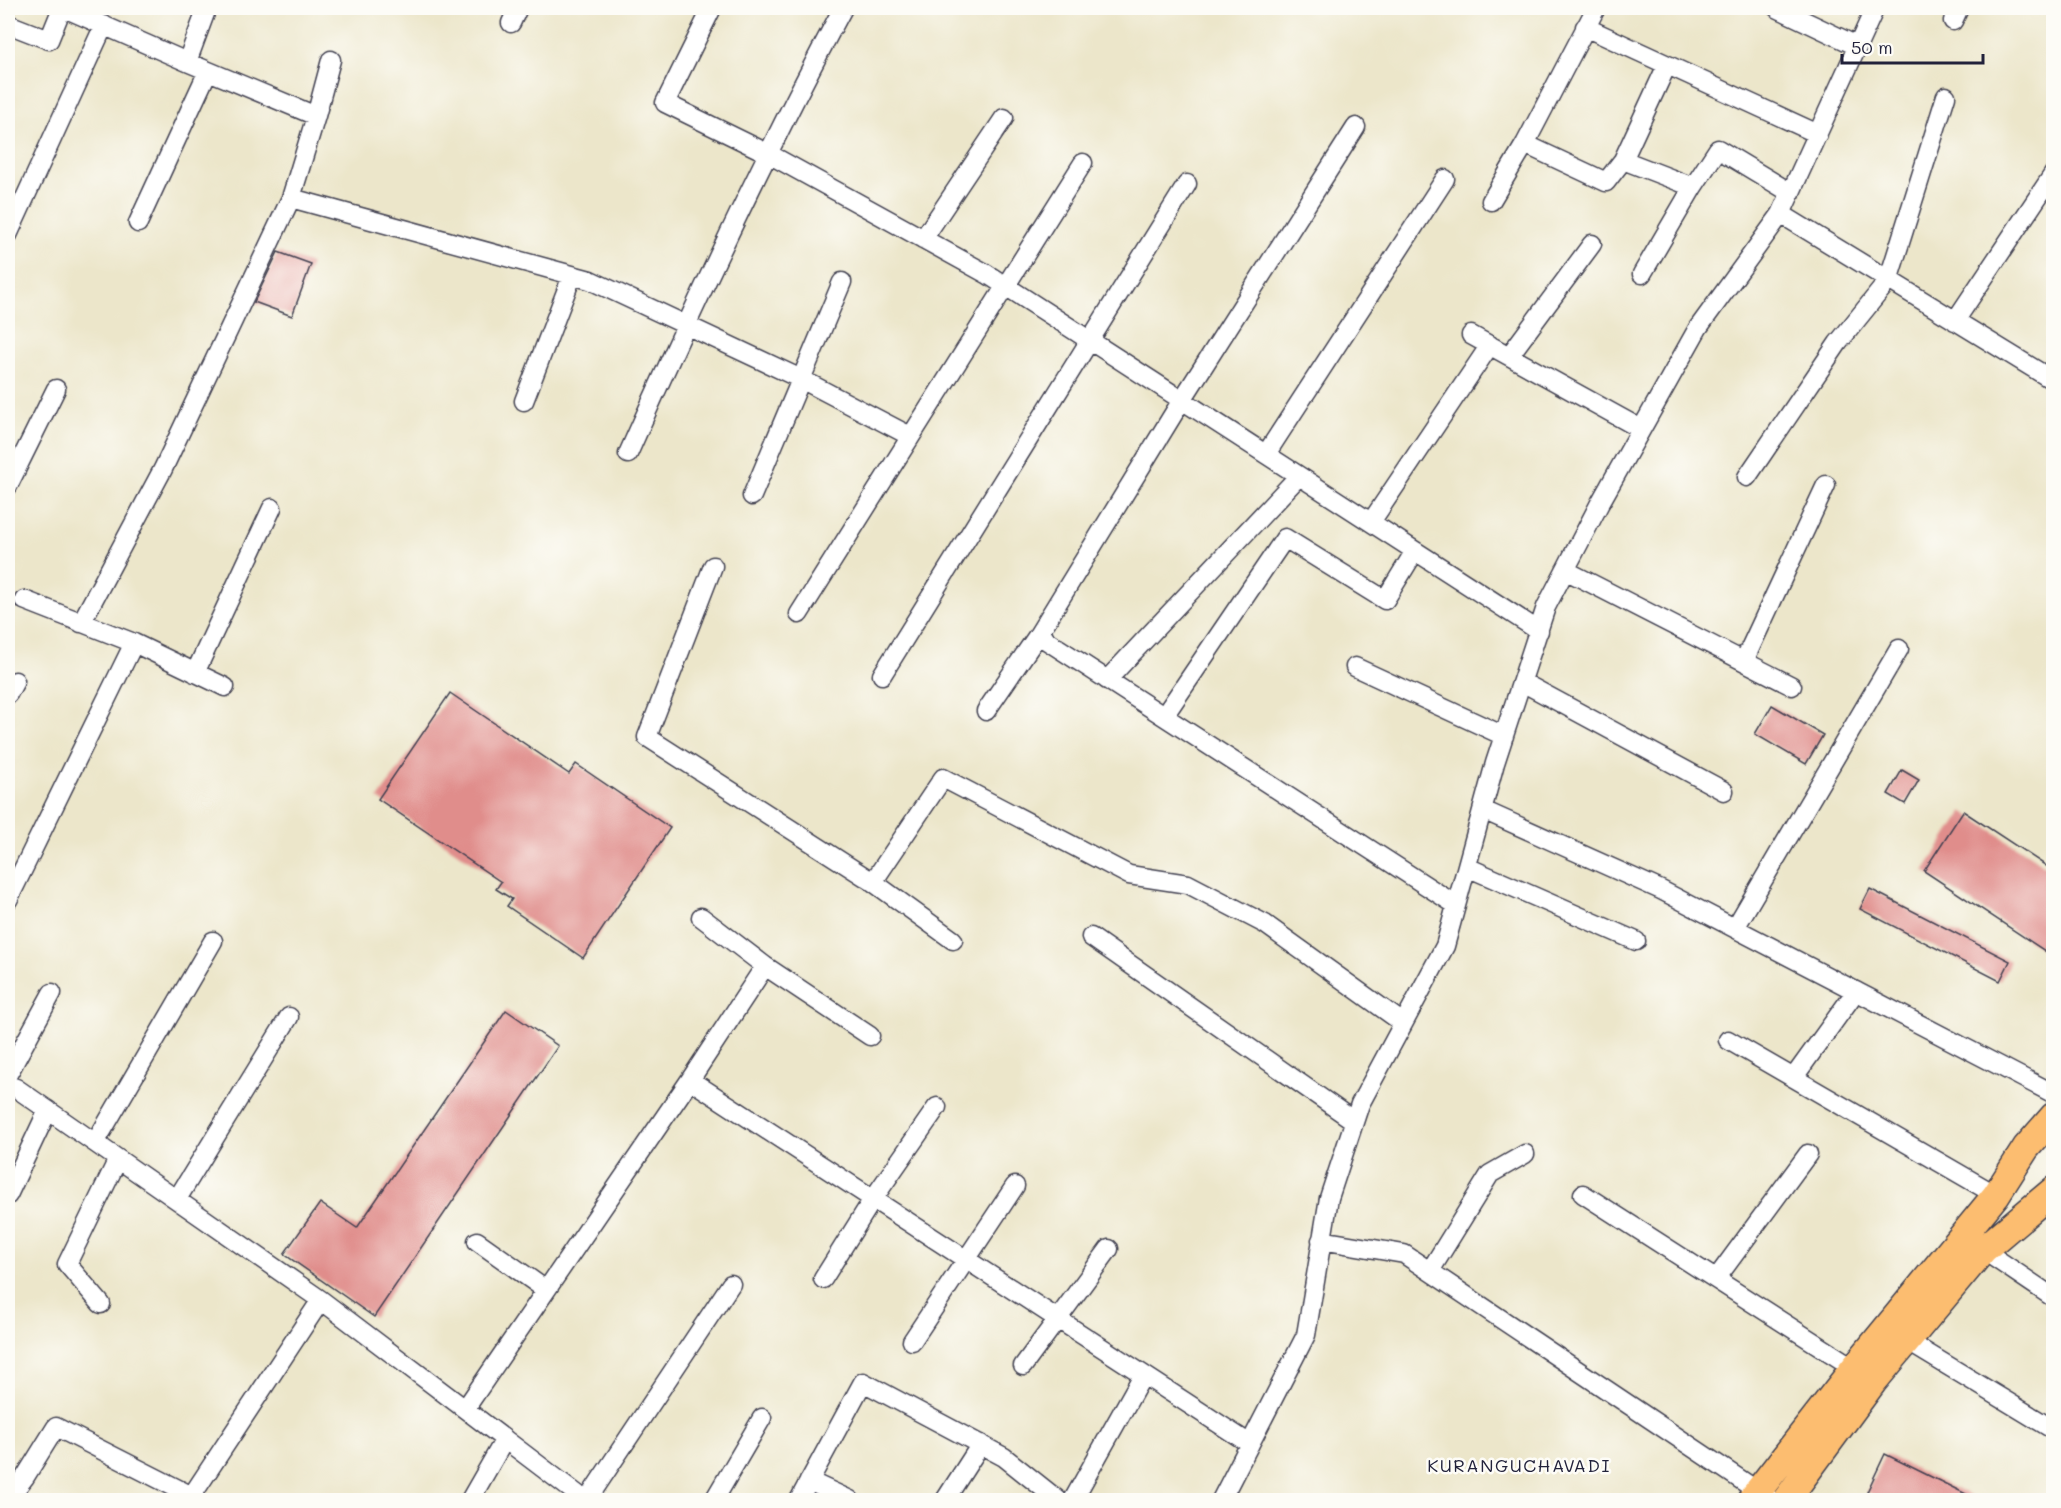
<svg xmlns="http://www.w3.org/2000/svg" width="2061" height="1508" viewBox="0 0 2061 1508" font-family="Mali,sans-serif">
<rect width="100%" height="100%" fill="#fdfcf7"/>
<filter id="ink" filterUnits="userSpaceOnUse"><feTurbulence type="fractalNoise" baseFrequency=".0167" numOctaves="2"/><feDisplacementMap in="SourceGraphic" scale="12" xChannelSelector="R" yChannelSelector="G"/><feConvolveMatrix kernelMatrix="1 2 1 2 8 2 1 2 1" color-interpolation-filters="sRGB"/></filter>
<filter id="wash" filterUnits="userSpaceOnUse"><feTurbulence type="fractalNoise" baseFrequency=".008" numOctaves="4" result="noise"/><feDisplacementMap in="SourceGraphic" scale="24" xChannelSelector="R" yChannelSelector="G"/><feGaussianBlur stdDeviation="1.35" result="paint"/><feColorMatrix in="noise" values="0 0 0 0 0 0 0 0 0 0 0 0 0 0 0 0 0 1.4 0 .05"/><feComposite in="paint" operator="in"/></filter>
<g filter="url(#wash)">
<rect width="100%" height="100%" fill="#ece6ca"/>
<g id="blocks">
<path fill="#e08d8b" d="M278,252L311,264L292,316L254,302Z
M450,693L569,774L576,764L670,828L583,958L507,906L512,899L496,889L501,882L378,799Z
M1772,705L1823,735L1806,764L1755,734Z
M1902,770L1919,780L1905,804L1888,794Z
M1963,811L2054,871V957L1924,871Z
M1870,889L2010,961L2000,981L1860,909Z
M506,1010L558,1046L374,1317L284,1254L320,1203L357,1228Z
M1885,1454L1978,1500H1883L1867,1492Z"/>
</g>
</g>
<g filter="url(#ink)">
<use href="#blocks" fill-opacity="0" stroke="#403f50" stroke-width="1.5"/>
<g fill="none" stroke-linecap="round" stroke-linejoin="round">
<g stroke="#403f50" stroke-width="21">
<path id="street" d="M64,8L187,62L316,116
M712,8L665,103L767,153L987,274L1539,631
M1777,8L1857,46
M1953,21L1959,8
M511,23L518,8
M8,24L49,40L62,8
M1585,27L1818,134
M187,62L207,8
M1356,127L1182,400L1038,635L1456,905
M1525,144L1606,182L1623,160L1667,65
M1623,160L1693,187L1718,149L1791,193
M291,198L590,280L801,379L910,436
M1491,201L1525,144L1596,8
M1781,214L2054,381
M138,223L208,71
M8,235L104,25
M923,239L1004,118
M1642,274L1693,187
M1955,321L2054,173
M1471,335L1641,429
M1509,356L1592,244
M524,401L572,276
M628,454C695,303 765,153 843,8
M1266,454L1445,179
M1747,477L1838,343L1888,281L1946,96
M8,486L56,389
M752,496L842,282
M1371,522L1490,345
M713,566L647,737L873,882L953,940
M1565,570L1792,686
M24,600L134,643L225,687
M799,614L1083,163
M81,623L163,469L291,198L316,116L331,60
M1744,661L1826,485
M1355,667L1504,736
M195,673L272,508
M882,675L1187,184
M1107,680L1299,476
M1522,682L1724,791
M8,694L15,681
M986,711L1038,635
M1164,716L1285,538L1385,600L1415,551
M1483,810L1661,890L2054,1094
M1467,867L1636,941
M873,882L943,778L1129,875L1188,884L1265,924L1403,1023
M8,900L134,643
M701,917L765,966L870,1036
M1735,928L1899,649
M1091,937L1354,1121
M1728,1040L1996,1195
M8,1074L52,993
M1794,1077L1856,991
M690,1080L1250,1444
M8,1085L16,1088L321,1300L577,1494L582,1500
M95,1143L213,941
M1583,1194L1854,1368
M8,1195L48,1110
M177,1199L289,1017
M1321,1240L1404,1254L1771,1500
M477,1241L546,1290
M1983,1250L2054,1298
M1430,1271L1490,1174L1525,1154
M823,1279L873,1199L937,1107
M1716,1279L1808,1154
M101,1304L67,1264L118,1159
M912,1341L1015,1186
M1907,1341L2054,1430
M1023,1366L1109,1249
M465,1409L690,1080L765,966
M809,1481L850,1500
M8,1499L25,1477L56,1427L192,1496
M189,1500L321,1300
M470,1500L505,1439
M587,1500L731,1284
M714,1500L762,1418
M799,1500L863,1382L1004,1457L1058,1500
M945,1500L981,1444
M1073,1500L1143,1375
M1221,1500L1306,1335L1329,1198L1360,1104L1445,946L1495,763L1546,607L1600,503L1698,328L1781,214L1875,8"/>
</g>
<g stroke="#403f50" stroke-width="30">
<path id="primary" d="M1751,1500L1854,1368L1996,1195L2026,1148L2054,1116
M1786,1500L1873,1382L1983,1250L2054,1190"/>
</g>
<use href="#street" stroke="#fff" stroke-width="18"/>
<use href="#primary" stroke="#fcbd6f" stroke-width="27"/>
</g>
</g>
<g text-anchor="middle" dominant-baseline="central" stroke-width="5" stroke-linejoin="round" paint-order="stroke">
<g font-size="18" letter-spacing="1.5" fill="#22223b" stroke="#fdfcf7">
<text x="1519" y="1465">KURANGUCHAVADI</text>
</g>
</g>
<rect width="2061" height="1508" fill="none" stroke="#fdfcf7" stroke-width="30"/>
<path d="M1842 54v9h141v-9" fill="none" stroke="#22223b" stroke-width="3"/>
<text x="1851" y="54" font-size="18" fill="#22223b" stroke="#fdfcf7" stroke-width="4.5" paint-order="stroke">50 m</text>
</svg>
